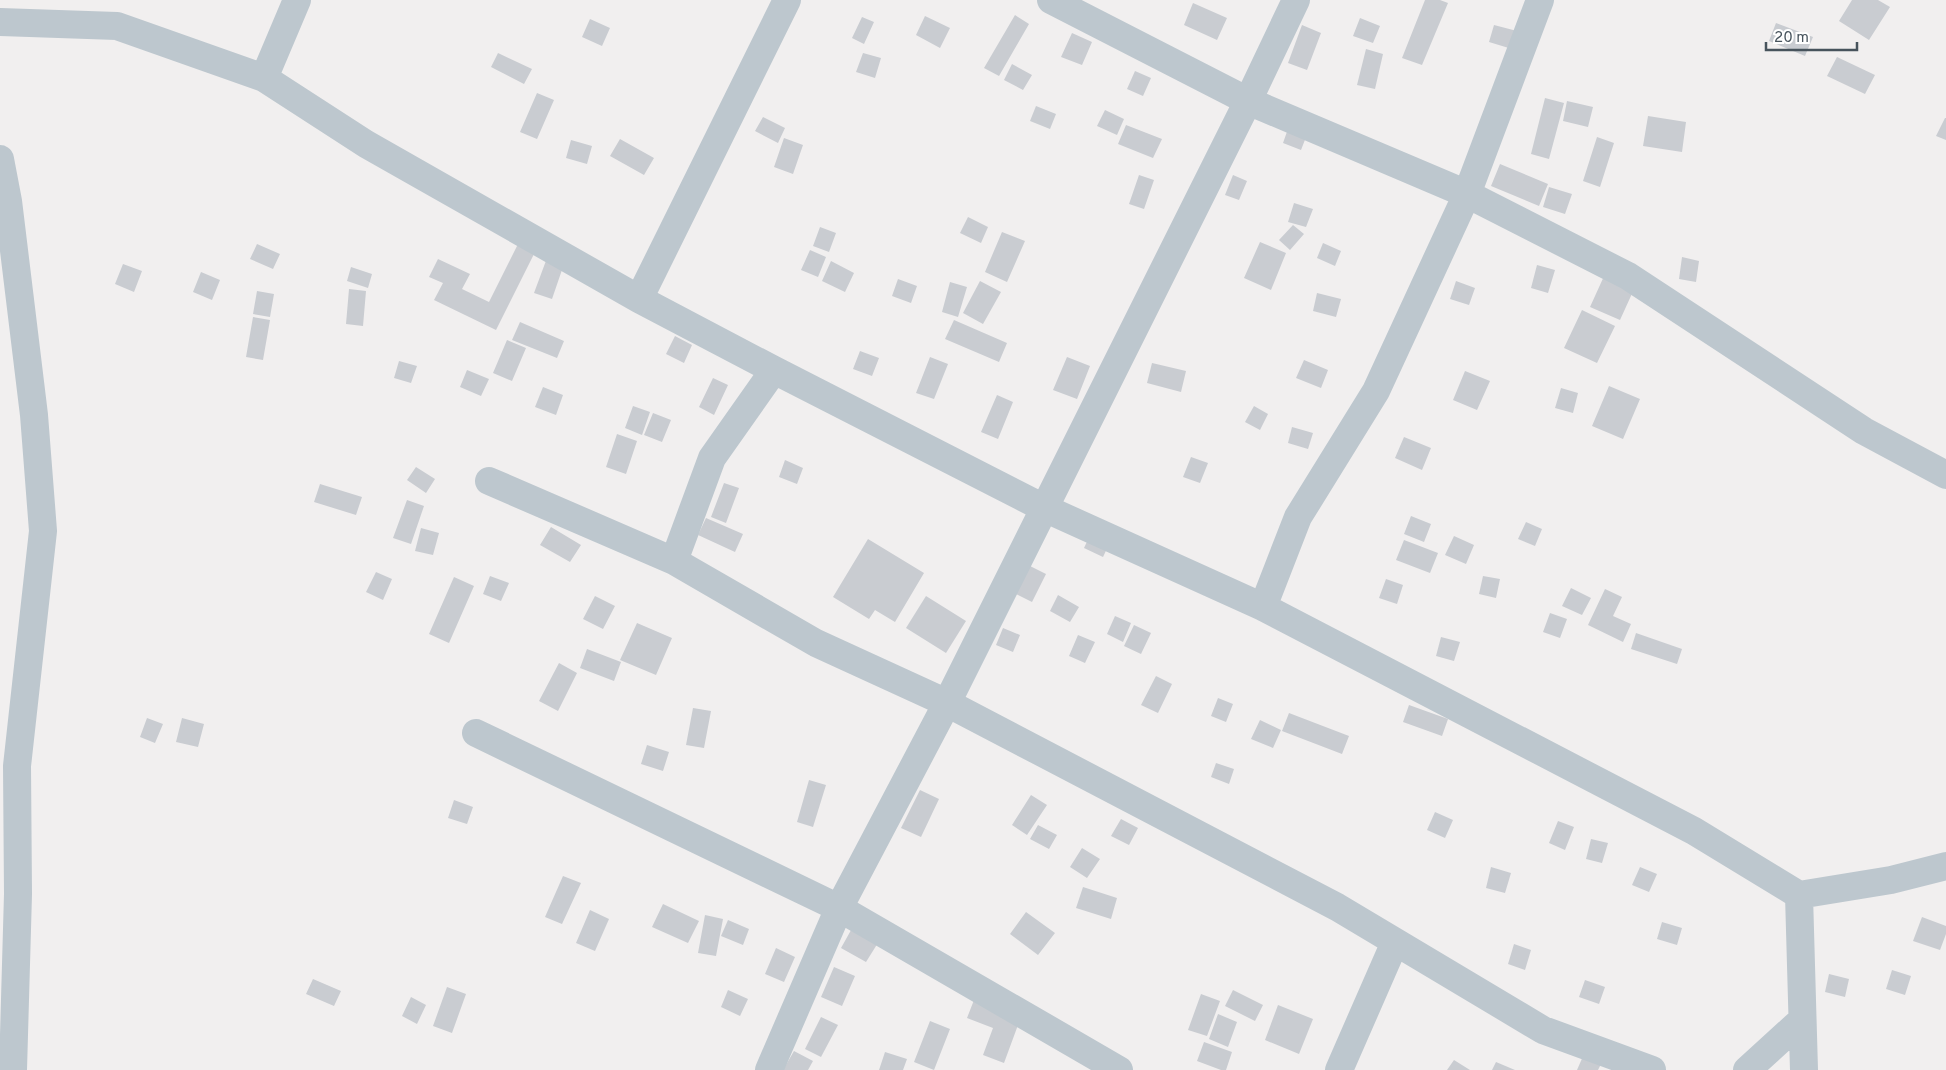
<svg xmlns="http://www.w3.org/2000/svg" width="1946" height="1070" viewBox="0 0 1946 1070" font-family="Overpass,sans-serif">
<rect width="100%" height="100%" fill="#f1efef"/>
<path fill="#c9ccd1" d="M1425,0H1440L1448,3L1422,65L1402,58Z
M1852,0H1878L1890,7L1869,40L1839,21Z
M1193,3L1227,18L1217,40L1184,25Z
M1015,15L1029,24L999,76L984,68Z
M925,16L950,28L940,48L916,35Z
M862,17L874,22L864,44L852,38Z
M1360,18L1380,26L1373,43L1353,36Z
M590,19L610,28L602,46L582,37Z
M1776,23L1813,37L1805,56L1769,41Z
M1302,25L1321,33L1307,70L1288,63Z
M1494,25L1517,31L1512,49L1489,42Z
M1072,33L1092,42L1082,65L1061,57Z
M1366,49L1383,54L1375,89L1357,85Z
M498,53L532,69L524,84L491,67Z
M863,53L881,58L875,78L856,72Z
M1837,57L1875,75L1865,94L1827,76Z
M1012,64L1032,75L1023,90L1004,80Z
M1135,71L1151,78L1143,96L1127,89Z
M537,93L554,100L537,139L520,132Z
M1545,98L1564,103L1549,159L1531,154Z
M1567,101L1593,107L1588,127L1563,121Z
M1036,106L1056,114L1050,129L1030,121Z
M1105,110L1124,119L1117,135L1097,126Z
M1648,116L1686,122L1682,152L1643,146Z
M763,117L785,128L778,143L755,131Z
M1945,118H1946V140L1936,136Z
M1126,125L1162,139L1153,158L1118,144Z
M1289,126L1308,132L1301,150L1283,143Z
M1597,137L1614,143L1600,187L1583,181Z
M784,138L803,145L793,174L774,167Z
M620,139L654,158L644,175L610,156Z
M571,140L592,146L587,164L566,158Z
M1500,164L1548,184L1539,206L1491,186Z
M1139,175L1154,180L1144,209L1129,204Z
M1233,175L1247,181L1239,200L1225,195Z
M1549,187L1572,194L1565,214L1543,207Z
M1294,203L1313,209L1306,227L1288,222Z
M968,217L988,227L981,243L960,233Z
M1293,225L1304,234L1290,250L1279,240Z
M820,227L836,233L829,252L813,246Z
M1002,232L1025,241L1007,282L985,272Z
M519,242L536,250L496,330L434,300L443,283L429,277L438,259L470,274L462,289L489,302Z
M1260,242L1286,253L1271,290L1244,278Z
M1323,243L1341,251L1335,266L1317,258Z
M257,244L280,254L273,269L250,259Z
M810,250L826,257L818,277L801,270Z
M1682,257L1699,261L1696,282L1679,279Z
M547,258L564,264L552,299L534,293Z
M831,261L854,273L845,292L822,281Z
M123,264L142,271L134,292L115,284Z
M1537,265L1555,270L1548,293L1531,288Z
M351,267L372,274L368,288L347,281Z
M201,272L220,280L212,300L193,292Z
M1605,274L1635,287L1620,320L1590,307Z
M898,279L917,286L911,303L892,296Z
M980,281L1001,292L983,324L963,313Z
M1456,281L1475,288L1469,305L1450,299Z
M950,282L967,287L958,317L942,312Z
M349,289L366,291L363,326L346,324Z
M257,291L274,294L270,317L253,314Z
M1317,293L1341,299L1336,317L1313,311Z
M1582,310L1615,326L1597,363L1564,348Z
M253,317L270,320L263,360L246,357Z
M954,320L1007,343L999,362L945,339Z
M520,322L564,341L557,358L512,340Z
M675,336L692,345L684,363L666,354Z
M507,340L526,348L512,381L493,373Z
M860,351L879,358L872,376L853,369Z
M930,357L948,364L934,399L916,393Z
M1067,357L1090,366L1077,399L1053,390Z
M1304,360L1328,370L1321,388L1296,378Z
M399,361L417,366L411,383L394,378Z
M1152,363L1186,371L1181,392L1147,383Z
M467,370L489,379L481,396L460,387Z
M1465,371L1490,381L1477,410L1453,400Z
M713,378L728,385L714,415L699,407Z
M1609,386L1640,399L1623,439L1592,426Z
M543,387L563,395L556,415L535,407Z
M1561,388L1578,393L1573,413L1555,408Z
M997,395L1013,402L998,439L981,432Z
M633,406L650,412L642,435L625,428Z
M1254,406L1268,414L1260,430L1245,422Z
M653,413L671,420L662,442L644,435Z
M1292,427L1313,433L1308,449L1288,443Z
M617,434L637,441L626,474L606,467Z
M1404,437L1431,448L1422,470L1395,458Z
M1191,457L1208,463L1200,483L1183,477Z
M785,460L803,468L797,484L779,477Z
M416,467L435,479L426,493L407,480Z
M724,483L739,488L726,523L711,517Z
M320,484L362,497L356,515L314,502Z
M407,500L424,506L411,544L393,538Z
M1411,516L1431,524L1424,542L1404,534Z
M706,518L743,534L735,552L698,535Z
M1526,522L1542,529L1535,546L1518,539Z
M551,527L581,545L570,562L540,545Z
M421,528L439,533L433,555L415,551Z
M1092,531L1111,540L1103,557L1084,548Z
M1454,536L1474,545L1466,564L1445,555Z
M868,539L924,573L895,622L875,610L869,619L833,597Z
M1404,540L1438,553L1430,573L1396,560Z
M1028,565L1046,574L1032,602L1014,593Z
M376,572L392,579L383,600L366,592Z
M490,576L509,583L501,601L483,594Z
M1483,576L1500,579L1496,598L1479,594Z
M454,577L474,586L449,643L429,634Z
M1386,579L1403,585L1397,604L1379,598Z
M1571,588L1591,598L1582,615L1562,606Z
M1605,589L1622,597L1613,616L1631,624L1623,642L1588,625Z
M1058,595L1079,607L1070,622L1050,611Z
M595,596L615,606L603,629L583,619Z
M926,596L966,621L946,653L906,628Z
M1550,613L1567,619L1560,638L1543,632Z
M1115,616L1131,623L1123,642L1107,634Z
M637,623L672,638L656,675L620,660Z
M1134,625L1151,633L1141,654L1124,646Z
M1003,628L1020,635L1013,652L996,645Z
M1636,633L1682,649L1677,664L1631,649Z
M1078,635L1095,642L1085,663L1069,656Z
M1441,637L1460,642L1454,661L1436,656Z
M587,649L621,662L614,681L580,668Z
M559,663L577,673L558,711L539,701Z
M1156,676L1172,684L1158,713L1141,705Z
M1218,698L1233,704L1226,722L1211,716Z
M1409,705L1448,719L1442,736L1403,722Z
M693,708L711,711L704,748L686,745Z
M1289,713L1349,736L1342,754L1282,731Z
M147,718L163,724L155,743L140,737Z
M182,718L204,724L198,747L176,742Z
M1260,720L1281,730L1273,748L1251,739Z
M647,745L669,752L663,771L641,764Z
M1216,763L1234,769L1229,784L1211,777Z
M809,780L826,785L813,827L797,822Z
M920,790L939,799L921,837L901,828Z
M1031,795L1047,805L1027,835L1012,825Z
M454,800L473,807L467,824L448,818Z
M1435,812L1453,820L1445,838L1427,830Z
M1121,819L1138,828L1129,845L1111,836Z
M1558,821L1574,827L1565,850L1549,843Z
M1038,825L1057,835L1049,849L1030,839Z
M1591,839L1608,843L1602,863L1586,859Z
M1082,848L1100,859L1087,878L1070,867Z
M1491,867L1511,873L1505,893L1486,888Z
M1640,867L1657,874L1649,892L1632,885Z
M563,876L581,883L562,924L545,917Z
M1083,887L1117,898L1111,919L1076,908Z
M663,904L699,921L688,943L652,927Z
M590,910L609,919L595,951L576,943Z
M1026,912L1055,933L1038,955L1010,934Z
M705,915L723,919L716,956L698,953Z
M1922,917L1946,926V934L1940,950L1913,941Z
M728,920L749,929L743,945L721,936Z
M1662,922L1682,928L1677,945L1657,939Z
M855,923L881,938L866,962L841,948Z
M1514,944L1531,950L1525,970L1508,964Z
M776,948L795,957L784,982L765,974Z
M834,967L855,976L842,1006L821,997Z
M1892,970L1911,976L1905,995L1886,989Z
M1829,974L1849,979L1845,997L1825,992Z
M313,979L341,991L334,1006L306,994Z
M1585,980L1605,987L1599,1004L1579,997Z
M447,987L466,994L452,1033L433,1026Z
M728,990L748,999L740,1016L721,1007Z
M1233,990L1263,1005L1255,1021L1225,1006Z
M1201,994L1220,1001L1207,1036L1188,1030Z
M411,997L426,1005L417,1024L402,1016Z
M974,1000L1021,1017L1004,1063L983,1055L993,1028L967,1018Z
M1278,1005L1313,1019L1299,1054L1265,1040Z
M1218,1014L1237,1022L1228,1047L1209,1039Z
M821,1017L838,1025L821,1057L805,1049Z
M930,1021L950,1029L934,1070L914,1062Z
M1204,1042L1232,1052L1226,1070H1221L1197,1061Z
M794,1051L813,1061L808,1070H783Z
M885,1052L907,1059L903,1070H879Z
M1584,1054L1602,1062L1598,1070H1577Z
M1454,1060L1470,1070H1447Z
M1496,1062L1515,1070H1492Z"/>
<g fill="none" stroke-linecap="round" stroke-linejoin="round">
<path stroke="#bdc7ce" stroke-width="28" d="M1051,0L1248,101L1467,194L1628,276L1864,431L1946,475
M0,22L117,26L264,78L366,144L639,299L774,370L1044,508L1263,607L1694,831L1799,895
M264,78L297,0
M0,159L8,201L34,415L43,531L17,766L18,894L13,1070
M639,299L787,0
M489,481L674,561L816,643L947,703L1337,907L1543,1030L1652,1070
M674,561L712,458L774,370
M1263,607L1298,517L1376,391L1467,194L1540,0
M476,733L839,908L1119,1070
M769,1070L839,908L947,703L1248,101L1296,0
M1339,1070L1395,942
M1747,1070L1802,1020
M1804,1070L1799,895L1891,880L1946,866"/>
</g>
<path d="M1766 42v8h91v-8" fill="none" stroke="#47535c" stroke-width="2.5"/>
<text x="1774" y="42" font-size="15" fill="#47535c" stroke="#ffffff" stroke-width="4" paint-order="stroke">20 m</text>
</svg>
